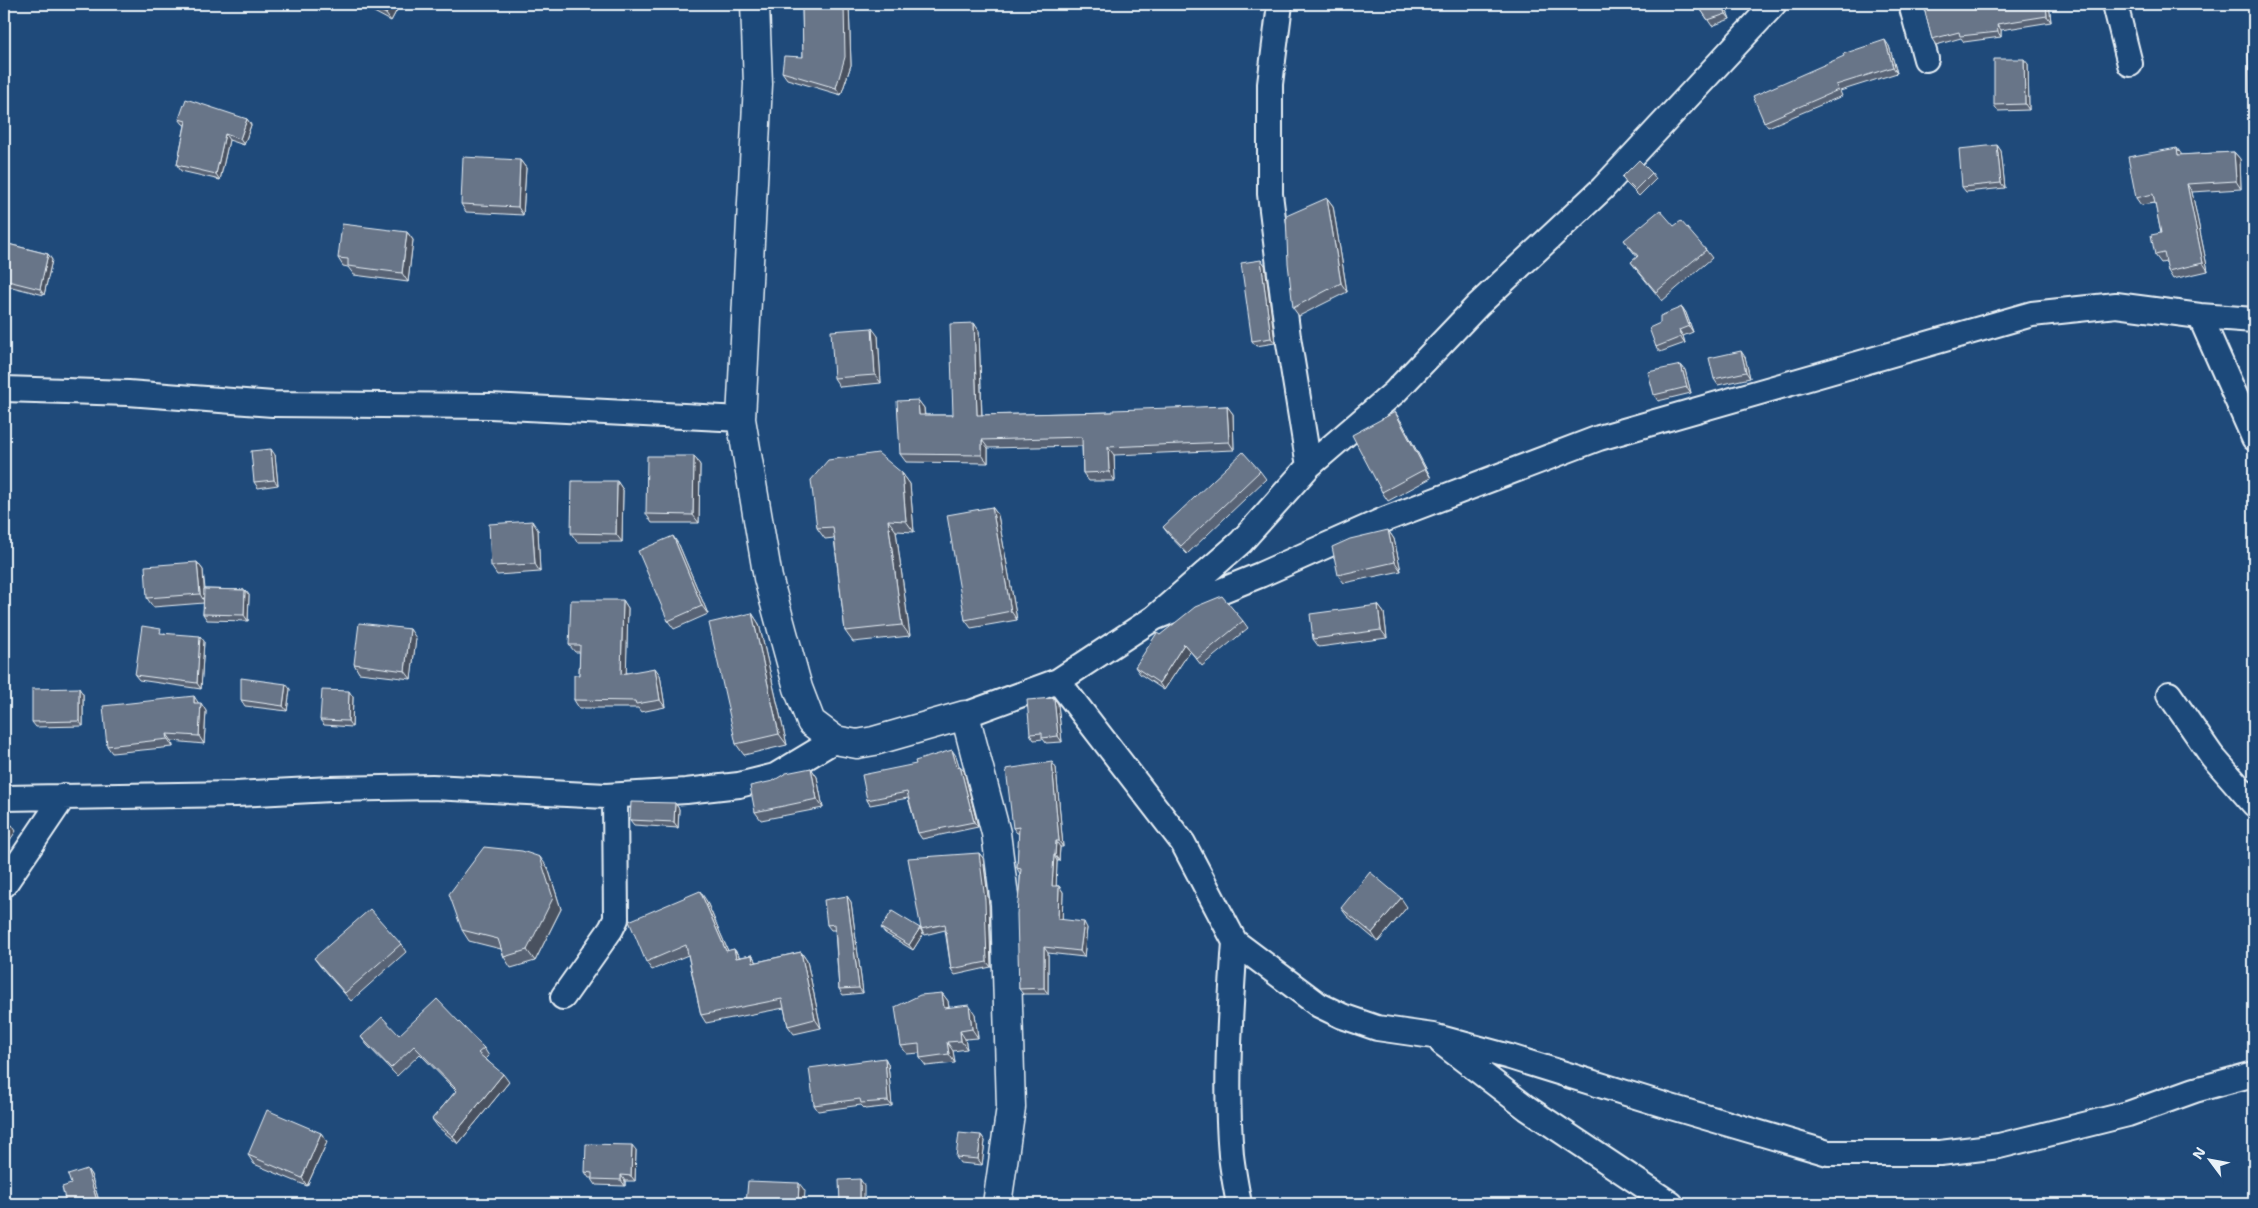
<svg xmlns="http://www.w3.org/2000/svg" width="2258" height="1208" viewBox="0 0 2258 1208" font-family="'Shantell Sans',sans-serif">
<rect width="100%" height="100%" fill="#1f4a7a"/>
<filter id="ink" filterUnits="userSpaceOnUse"><feTurbulence type="fractalNoise" baseFrequency=".02" numOctaves="2"/><feDisplacementMap in="SourceGraphic" scale="10" xChannelSelector="R" yChannelSelector="G"/><feConvolveMatrix kernelMatrix="1 2 1 2 8 2 1 2 1" color-interpolation-filters="sRGB"/></filter>
<g filter="url(#ink)">
<g fill="none" stroke-linecap="round" stroke-linejoin="round">
<g stroke="#e8f1f8" stroke-width="28">
<path id="minor" d="M1280,4L1270,84V194L1288,337L1309,466
M1911,4L1926,59
M2115,4L2130,64
M2200,316L2254,438
M4,389L128,393L273,404L490,406L741,419
M1154,618L1260,575L1386,519L1599,438L2032,314L2116,305L2200,316L2254,320
M1058,681L1183,843L1235,942L1319,1005L1342,1016L1377,1028L1433,1036L1510,1057L1671,1107L1828,1153H1940L1999,1146L2128,1114L2195,1090L2254,1074
M2169,694L2212,756L2254,804
M965,715L1058,681L1154,618L1241,542L1309,466L1395,392L1478,305L1602,189L1774,4
M4,798L236,794L331,789L432,787L606,796L686,791L739,785L775,776L835,740
M4,885L64,796
M1235,942C1230,1014 1225,1084 1231,1155C1233,1172 1236,1188 1239,1204
M563,997L611,929L616,919L615,796
M1442,1043L1527,1108L1671,1204"/>
</g>
<g stroke="#e8f1f8" stroke-width="31">
<path id="tertiary" d="M755,4L758,84L741,419L768,578L798,688L811,722L835,740L857,744L874,741L965,715L996,833L1005,904L1011,1107L997,1204"/>
</g>
<use href="#minor" stroke="#1f4a7a" stroke-width="24"/>
<use href="#tertiary" stroke="#1f4a7a" stroke-width="28"/>
</g>
<path fill="#596475" stroke="#e8f1f8" d="M359,4H400L391,21Z
M802,4H849L851,65L841,95L787,79L782,72L803,57Z
M1697,4H1724L1730,19L1712,26Z
M1923,4H2049L2051,22L2001,30V37L1964,42L1961,38L1936,45L1932,39Z
M1889,46L1897,73L1840,91L1842,96L1768,127L1764,122Z
M2254,52V120L2250,115Z
M2028,64L2029,110L1998,111L1994,105Z
M179,119H247L251,125L244,145L229,140L220,180L181,171L177,165L185,125L183,124Z
M1997,145L2001,151L2005,188L1966,192L1962,187Z
M2234,152L2240,159L2241,189L2192,192L2208,271L2173,279L2168,271L2166,262L2161,263L2155,255L2161,233L2155,203L2141,205L2136,198L2182,155Z
M520,160L526,168L523,215L466,212L461,204Z
M1652,173L1656,179L1639,196L1626,183L1622,177Z
M1327,198L1333,206L1347,292L1299,316L1293,308Z
M1674,226L1706,250L1712,258L1662,301L1637,270L1631,262L1637,257L1624,240Z
M407,232L413,240L408,282L354,275L348,267L343,266L338,258Z
M4,243L48,254L52,260L44,295L4,285Z
M1261,260L1265,265L1275,343L1256,346L1252,341Z
M1682,307L1686,313L1693,332L1683,336L1685,343L1660,352L1656,347L1660,323Z
M974,323L979,331L982,415L1113,412L1227,406L1233,414L1234,450L1114,455L1115,481H1089L1083,473L1082,446L988,448V463L906,462L900,454L918,400L924,408L925,415H953Z
M878,336L881,383L840,387L834,378Z
M1745,357L1750,378L1718,385L1714,379Z
M1681,365L1685,370L1691,393L1658,401L1654,395Z
M1401,421L1431,478L1388,501L1382,492Z
M275,455L278,485L258,488L254,482Z
M694,456L700,465L699,523H652L646,514Z
M1260,471L1266,479L1187,554L1169,535L1163,527Z
M902,473L910,484L914,532L896,531L910,636L853,642L845,631L834,538L825,539L817,528Z
M617,481L623,490L622,542H577L571,533Z
M992,507L998,515L1017,620L971,628L965,620Z
M538,530L540,572L497,575L491,566Z
M1388,530L1394,539L1401,571L1344,583L1338,575Z
M679,545L708,614L674,629L668,621Z
M197,562L203,570L205,589L245,590L249,595L248,621L207,620L203,614L204,603L153,607L147,598Z
M623,600L628,608L626,673L660,675L665,707L641,712L638,708H579L574,700L579,675L580,652H575L569,645Z
M1378,605L1384,613L1387,638L1319,647L1313,639Z
M752,613L759,624L787,745L744,755L736,744Z
M1243,621L1248,628L1202,666L1190,651L1164,690L1140,674L1135,667L1160,635Z
M164,633L204,641L201,689L139,680L135,675Z
M416,638L411,679L359,673L354,664Z
M290,689L287,711L245,706L241,700Z
M83,694V726L36,727L32,722Z
M353,697L352,727L324,725L320,720Z
M1054,698L1058,704L1062,742L1046,743L1043,739L1034,740L1030,734Z
M199,703L206,711L204,744L172,741L173,747L112,753L107,746Z
M956,756L959,766L964,771L978,827L922,839L918,833L908,798L870,805L867,800Z
M811,768L817,777L823,808L761,820L755,812L773,781Z
M1056,768L1063,847H1060L1059,861H1057L1056,886H1059L1063,892L1062,920L1087,928L1084,957L1048,953V994H1023L1019,989L1020,874L1017,868L1019,833H1017L1013,828Z
M675,803L679,809L678,828L634,825L630,820Z
M979,853L983,858L989,905L991,967L955,975L951,969L945,930L925,935L921,929Z
M548,868L561,909L535,961L511,968L504,957L501,949L469,941L462,930Z
M847,896L851,902L863,993L843,995L839,989L835,930H831L827,925Z
M706,900L728,951L734,949L740,957L752,955L757,962L801,952L807,961L821,1028L794,1034L788,1026L784,1008L706,1023L701,1015L688,955L652,970L646,962Z
M1407,907L1378,942L1347,916L1341,908Z
M881,928H920L923,934L913,950L885,933Z
M401,944L406,952L351,1001L320,966L314,958Z
M942,993L948,1001L949,1007L975,1014L978,1038L965,1039L967,1049L953,1051L955,1063L926,1066L920,1058V1053L907,1054L901,1046Z
M399,1035L484,1048L489,1056L486,1059L509,1082L458,1144L438,1127L432,1119L456,1091L420,1054L397,1076L367,1045L361,1037Z
M885,1058L888,1064L892,1106L865,1109L861,1105L818,1111L814,1105Z
M321,1133L327,1142L307,1186L254,1164L248,1155Z
M981,1135L985,1141L982,1165L960,1163L956,1157Z
M636,1150L635,1181H625V1186L596,1185L592,1179V1178H589L585,1172Z
M87,1169L91,1175L100,1204H67L66,1203L71,1184Z"/>
<path fill="#49515f" stroke="#e8f1f8" d="M391,4H400L391,21L386,14Z
M844,4H849L851,65L841,95L836,88Z
M1723,4H1724L1730,19L1726,14Z
M2046,4H2049L2051,22L2047,16Z
M1997,24L2001,30V37L1998,32Z
M1885,40L1889,46L1897,73L1893,67Z
M2024,59L2028,64L2029,110L2025,104Z
M247,119L251,125L244,145L240,139Z
M225,134L229,140L220,180L216,174Z
M1997,145L2001,151L2005,188L2001,183Z
M2177,148L2182,155H2178Z
M2234,152L2240,159L2241,189L2236,181Z
M520,160L526,168L523,215L518,207Z
M2187,184L2192,192L2208,271L2203,263Z
M1327,198L1333,206L1347,292L1341,283Z
M407,232L413,240L408,282L402,273Z
M48,254L52,260L44,295L40,289Z
M1261,260L1265,265L1275,343L1271,338Z
M1682,307L1686,313L1693,332L1689,326Z
M974,323L979,331L982,423L977,415Z
M872,328L878,336L881,383L875,375Z
M1679,330L1683,336L1685,343L1681,337Z
M1741,351L1745,357L1750,378L1746,372Z
M1681,365L1685,370L1691,393L1687,387Z
M918,400L924,408L925,423L919,415Z
M1227,406L1233,414L1234,450L1229,442Z
M1395,412L1401,421L1431,478L1425,469Z
M982,440L988,448V463L982,455Z
M1108,447L1114,455L1115,481L1109,472Z
M271,449L275,455L278,485L274,480Z
M694,456L700,465L699,523L693,515Z
M902,473L910,484L914,532L906,521Z
M617,481L623,490L622,542L616,534Z
M992,507L998,515L1017,620L1011,611Z
M888,520L896,531L910,636L902,625Z
M532,521L538,530L540,572L535,564Z
M1388,530L1394,539L1401,571L1395,562Z
M673,536L679,545L708,614L702,606Z
M197,562L203,570L205,603L200,594Z
M245,590L249,595L248,621L244,615Z
M623,600L628,608L626,682L621,674Z
M1378,605L1384,613L1387,638L1381,630Z
M752,613L759,624L787,745L779,734Z
M410,629L416,638L411,679L405,671Z
M200,636L204,641L201,689L197,683Z
M1184,644L1190,651L1164,690L1159,683Z
M655,668L660,675L665,707L660,700Z
M286,684L290,689L287,711L283,706Z
M79,688L83,694V726L79,721Z
M349,691L353,697L352,727L348,721Z
M194,696L199,704L194,703Z
M1054,698L1058,704L1062,742L1058,736Z
M201,703L206,711L204,744L199,736Z
M167,734L172,741L173,747L168,739Z
M952,750L956,756L961,772L957,767Z
M1052,762L1056,768L1063,847L1059,841Z
M960,766L964,771L978,827L974,822Z
M811,768L817,777L823,808L817,799Z
M675,803L679,809L678,828L674,822Z
M12,825L16,831L4,849V838Z
M1056,841L1060,847L1059,861L1055,855Z
M979,853L983,858L989,905L991,967L987,962Z
M1054,855L1057,861L1056,892L1052,886Z
M540,857L548,868L561,909L535,961L527,950Z
M1059,886L1063,892L1062,925L1058,919Z
M700,891L706,900L732,960L726,951Z
M847,896L851,902L863,993L859,988Z
M1401,898L1407,907L1378,942L1372,933Z
M1084,922L1087,928L1084,957L1080,951Z
M920,928L923,934L913,950L909,945Z
M1044,947L1048,953V994L1044,988Z
M734,949L740,958H736Z
M801,952L807,961L821,1028L815,1019Z
M752,955L757,963H753Z
M942,993L948,1001L950,1016L944,1008Z
M969,1005L975,1014L978,1038L972,1029Z
M960,1031L965,1039L967,1049L961,1041Z
M947,1042L953,1051L955,1063L949,1054Z
M885,1058L888,1064L892,1106L888,1101Z
M503,1074L509,1082L458,1144L453,1136Z
M321,1133L327,1142L307,1186L302,1178Z
M981,1135L985,1141L982,1165L978,1159Z
M632,1145L636,1150L635,1181L631,1176Z
M87,1169L91,1175L100,1204H98Z
M621,1175L625,1181V1186L621,1180Z
M860,1179L864,1185V1204H860Z
M799,1183L805,1191L804,1204H798Z"/>
<path fill="#687488" stroke="#e8f1f8" d="M367,4H391L386,14Z
M802,4H844L845,57L836,88L782,72L784,56L803,57Z
M1697,4H1723L1726,14L1708,20Z
M1923,4H2046L2047,16L1997,24L1998,32L1960,36L1959,32L1932,39Z
M1885,40L1893,67L1836,85L1838,90L1764,122L1753,96L1844,56L1843,54Z
M2248,52H2254V115H2250Z
M1994,59H2024L2025,104L1994,105Z
M186,99L247,119L240,139L225,134L216,174L177,165L186,121L179,119Z
M1997,145L2001,183L1962,187L1959,149Z
M2177,148L2178,155L2234,152L2236,181L2187,184L2203,263L2168,271L2164,253L2155,255L2151,235L2161,233L2153,194L2136,198L2128,157Z
M463,157L520,160L518,207L461,204Z
M1639,160L1652,173L1635,190L1622,177Z
M1327,198L1341,283L1293,308L1288,263L1286,216Z
M1660,210L1674,226L1681,221L1706,250L1656,292L1631,262L1638,256L1624,240Z
M342,224L407,232L402,273L348,266V259L338,258Z
M4,243L48,254L40,289L4,280Z
M1261,260L1271,338L1252,341L1241,263Z
M1682,307L1689,326L1679,330L1681,337L1656,347L1649,328L1660,323V316Z
M974,323L977,415L1113,412V410L1227,406L1229,442L1108,447L1109,472L1083,473L1082,437L982,440V455L900,454L897,401L918,400L919,415H953L950,324Z
M872,328L875,375L834,378L831,331Z
M1741,351L1746,372L1714,379L1709,358Z
M1681,365L1687,387L1654,395L1648,372Z
M1395,412L1425,469L1382,492L1352,435Z
M271,449L274,480L254,482L251,451Z
M1243,452L1260,471L1181,546L1163,527Z
M878,453L902,473L906,521L888,520L902,625L845,631L833,527L817,528L811,480L828,460Z
M647,456H694L693,515L646,514Z
M572,481H617L616,534L571,533Z
M992,507L1011,611L965,620L947,515Z
M532,521L535,564L491,566L489,524Z
M1388,530L1395,562L1338,575L1332,547L1350,539Z
M673,536L702,606L668,621L638,551Z
M197,562L200,594L147,598L145,566Z
M204,589L245,590L244,615L203,614Z
M1222,596L1243,621L1197,659L1184,644L1159,683L1135,667L1157,633L1160,635L1195,607Z
M571,600H623L621,674L655,668L660,700L636,704L635,701L574,700V675H579L580,645H569Z
M1378,605L1381,630L1313,639L1310,614Z
M752,613L779,734L736,744L709,623Z
M359,623L410,629L405,671L354,664Z
M142,626L161,629L160,633L200,636L197,683L135,675Z
M241,678L286,684L283,706L241,700Z
M79,688V721L32,722V689Z
M322,690L349,691L348,721L320,720Z
M194,696V703H201L199,736L167,734L168,739L107,746L103,706Z
M1054,698L1058,736L1042,738V733L1030,734L1027,700Z
M952,750L957,767L960,766L974,822L918,833L907,792L867,800L862,775L916,764L915,761Z
M1052,762L1059,841H1056L1055,855H1054L1052,886H1059L1058,919L1084,922L1080,951L1044,947V988L1019,989L1017,914L1021,869L1017,868L1019,827L1013,828L1006,769Z
M811,768L817,799L755,812L750,786L773,781L786,773Z
M631,802L675,803L674,822L630,820Z
M4,820L12,825L4,838Z
M484,847L522,851L540,857L553,898L527,950L504,957L498,939L462,930L449,894Z
M979,853L985,900L987,962L951,969L945,924L921,929L908,858Z
M1370,872L1401,898L1372,933L1341,908Z
M700,891L726,951L734,949L736,958L752,955L753,963L801,952L815,1019L788,1026L782,999L701,1015L686,945L646,962L629,921Z
M847,896L859,988L839,989L835,924L827,925L824,900Z
M370,909L401,944L345,993L314,958Z
M892,911L920,928L909,945L881,928Z
M942,993L944,1008L969,1005L972,1029L960,1031L961,1041L947,1042L949,1054L920,1058L919,1044L901,1046L895,1007L920,995Z
M437,999L484,1048L478,1053L503,1074L453,1136L432,1119L457,1090L414,1046L391,1068L361,1037L382,1017L399,1035Z
M885,1058L888,1101L861,1103L860,1099L814,1105L809,1068Z
M267,1110L321,1133L302,1178L248,1155Z
M959,1133L981,1135L978,1159L956,1157Z
M586,1144L632,1145L631,1176L621,1175V1180L592,1179V1173L585,1172Z
M87,1169L98,1204H77L76,1200L66,1203L62,1187L71,1184L68,1175Z
M860,1179V1204H840L839,1180Z
M748,1181L799,1183L798,1204H746Z"/>
</g>
<rect width="2258" height="1208" fill="none" stroke="#1f4a7a" stroke-width="20"/>
<rect x="10" y="10" width="2238" height="1188" fill="none" stroke="#e8f1f8" stroke-width="2" filter="url(#ink)"/>
<g transform="translate(2210 1160) rotate(302)" stroke="#1f4a7a" stroke-width="4" paint-order="stroke">
<path d="M0-4L9 19L0 12L-9 19Z" fill="#e8f1f8"/>
<text y="-8" font-size="14" font-weight="bold" text-anchor="middle" fill="#e8f1f8">N</text>
</g>
</svg>
